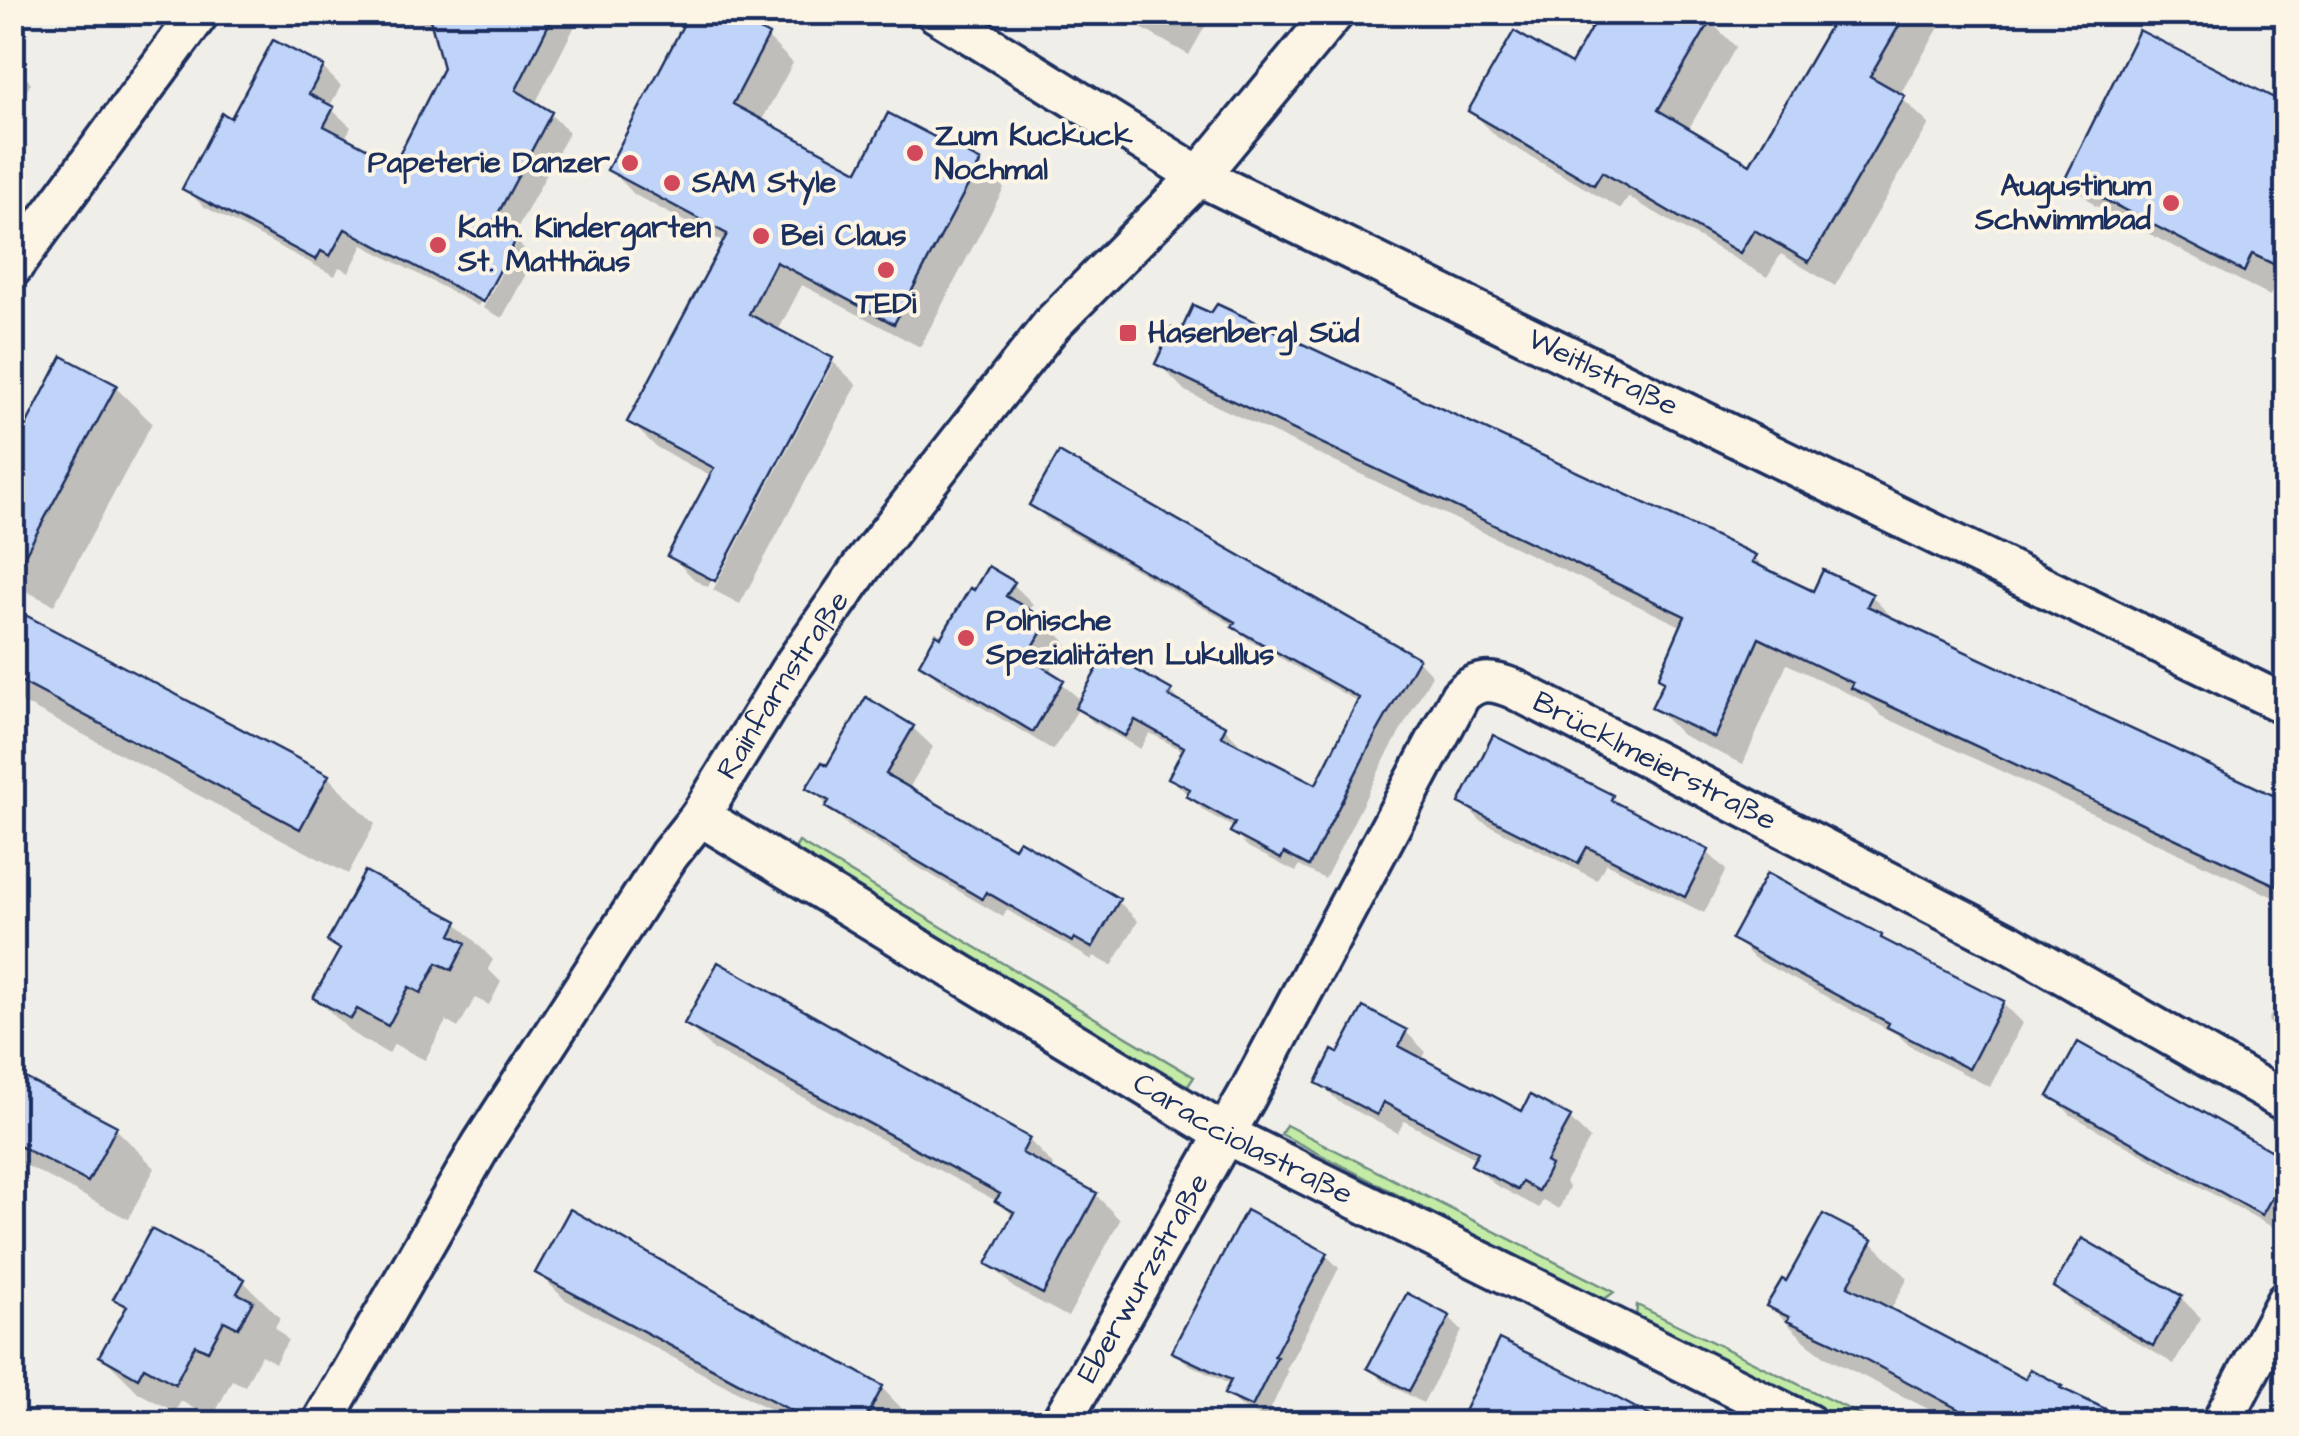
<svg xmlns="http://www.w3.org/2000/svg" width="2299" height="1436" viewBox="0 0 2299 1436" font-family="'Architects Daughter',sans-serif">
<rect width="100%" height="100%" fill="#f0eee9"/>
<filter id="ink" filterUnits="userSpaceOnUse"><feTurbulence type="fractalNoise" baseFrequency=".01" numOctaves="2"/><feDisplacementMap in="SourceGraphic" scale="20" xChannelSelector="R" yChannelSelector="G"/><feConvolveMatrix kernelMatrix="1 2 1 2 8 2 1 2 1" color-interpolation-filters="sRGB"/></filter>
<g filter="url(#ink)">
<path fill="#c3eba6" stroke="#6f8d82" stroke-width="2.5" d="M799,842L1194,1077L1188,1086L793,852Z
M1286,1125L1614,1292L1602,1301L1281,1134Z
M1637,1305L1877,1423H1850L1636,1318Z"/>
<path fill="#0003" d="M403,12H582L535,104L550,114L569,132L512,239L516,241L534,259L502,318L483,308L517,243H512L478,306L363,245L349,272L339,267L335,276L203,206L185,188L232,122L274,43L323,68L341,86L329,107L351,127L344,140L396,167L445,68L435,29Z
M1124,12H1213L1189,55L1136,25Z
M1840,12H1948L1899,96L1929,124L1835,286L1781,254L1767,277L1628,197L1621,209L1497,137L1471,111L1572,67L1710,21L1736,47L1688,130L1751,167Z
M2140,34L2286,107V282L2279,278L2270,296L2094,205L2068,179Z
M768,38L793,63L761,122L859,174L979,163L1004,188L920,347L802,285L778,331L831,360L857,385L740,604L713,590L832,365H826L708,587L696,581L670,555L712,477L656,447L630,422L725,243L635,195L610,169Z
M12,64L31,83L12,118Z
M1158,363L1754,557L1771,574L1814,594L1871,596L1898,623L2286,802V903L1882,716L1870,704L1787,664L1743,764L1682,735L1654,707L1666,683L1661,678L1683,627L1185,391Z
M115,387L152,423L54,605L12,584V457Z
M1032,504L1418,660L1432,675L1386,757L1325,879L1299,866L1296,872L1248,847L1233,832L1235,828L1204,811L1171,778L1185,752L1150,733L1140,749L1093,722L1079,708L1053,750L942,683L922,663L941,641L1013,584L1033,604L1028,612L1047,623L1067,643L1049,673L1082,701L1171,692L1187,708L1225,728L1239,743L1237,747L1317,787L1360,703L1250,641L1235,626L1047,519Z
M12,611L328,777L375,824L348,874L12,697Z
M913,728L933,747L908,790L1015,851L1118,901L1138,921L1112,966L1094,956L1092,960L1007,910L1003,917L848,826L810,788L828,768Z
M1612,797L1625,810L1707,852L1726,870L1704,913L1606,863L1597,880L1481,821L1462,802Z
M457,923L493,960L488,969L501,982L489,1005L475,998L458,1028L446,1021L425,1060L394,1044L389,1054L353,1034L316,998L341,952L330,941Z
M1881,937L1890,945L2002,1003L2022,1023L1990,1087L1910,1046L1898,1035L1754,958L1734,938Z
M2286,981V1039L2268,1021Z
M687,1024L1029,1140L1053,1165L1050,1171L1096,1195L1120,1220L1068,1317L1014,1288L989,1263L1014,1217L1002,1204L712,1049Z
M1406,1032L1426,1052L1421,1061L1523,1115L1531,1098L1570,1119L1590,1139L1565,1182L1569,1187L1559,1209L1543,1200L1539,1208L1494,1184L1474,1165L1477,1159L1404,1121L1398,1133L1339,1102L1319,1082L1339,1056Z
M2079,1046L2286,1161V1227L2283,1233L2071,1115L2052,1096Z
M12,1073L115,1128L155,1168L128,1219L12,1158Z
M571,1213L882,1388L908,1415L903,1424H797L564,1299L538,1272Z
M2083,1241L2181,1298L2201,1318L2174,1364L2076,1306L2056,1287Z
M1871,1242L1908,1278L1890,1311L2026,1383L2061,1388L2067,1394L2131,1424H1958L1827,1358L1806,1342L1770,1306L1787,1284Z
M1326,1255L1339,1268L1286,1370L1288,1372L1266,1419L1240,1406L1227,1393L1231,1385L1188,1364L1174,1351Z
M243,1281L280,1318L275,1327L288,1340L275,1363L261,1355L245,1386L232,1380L212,1419L181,1401L175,1412L139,1393L102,1356L127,1310L116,1299Z
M1449,1318L1462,1331L1423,1403L1383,1381L1370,1368Z
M959,1410L985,1424H952Z"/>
<path fill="#c0d3f8" stroke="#1b2f5e" stroke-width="2.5" d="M428,12H555L516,90L552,112L492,225L517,238L483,302L345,229L330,256L321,251L316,260L182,189L222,113L231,118L273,40L324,66L309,94L334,107L324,126L395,163L443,68Z
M690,12H726L769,35L733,104L858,171L888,113L981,161L894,324L776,262L749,314L833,358L715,581L667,556L714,468L627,422L727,234L607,170Z
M1600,12H1716L1658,110L1750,164L1838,12H1907L1870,76L1905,96L1809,262L1754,230L1740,253L1602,172L1594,185L1468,111L1514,31L1571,64Z
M2139,30L2286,104V270L2252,254L2244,272L2065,179Z
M1217,304L1756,555L1752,562L1813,591L1823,570L1873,594L1867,606L2286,801V890L1851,688L1853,683L1759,638L1715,738L1651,708L1664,681L1658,678L1685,616L1155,364L1172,328L1181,331L1193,305L1211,313Z
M62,356L117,385L12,579V452Z
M1059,452L1419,658L1372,741L1309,866L1284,853L1281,859L1230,832L1235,823L1186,796L1190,789L1168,778L1184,747L1135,720L1125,736L1075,708L1106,653L1172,690L1169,696L1226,726L1221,736L1316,784L1359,698L1232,627L1235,622L1029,505Z
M988,566L1015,582L1006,596L1048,621L1027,657L1064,680L1033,732L919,664L936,634L941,637L970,588L974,590Z
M12,608L329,775L300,829L12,677Z
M866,697L914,726L886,774L1014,848L1019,840L1120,899L1092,948L1074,938L1072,942L986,892L982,899L825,807L829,801L806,788L822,762L827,765Z
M1493,735L1613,795L1611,800L1709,850L1685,897L1587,847L1578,863L1459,803Z
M365,871L458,921L451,935L466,943L452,970L437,963L421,993L409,987L388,1026L357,1009L351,1019L313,998L340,949L327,941Z
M1767,873L1882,935L1881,938L2004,1001L1969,1069L1887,1027L1889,1023L1731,939Z
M718,962L1030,1138L1022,1153L1097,1193L1043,1294L986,1264L1014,1212L995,1201L1000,1194L684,1024Z
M1363,1007L1407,1030L1399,1046L1522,1111L1530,1095L1571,1117L1546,1162L1551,1165L1538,1191L1522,1182L1518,1190L1471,1165L1478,1152L1383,1102L1377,1115L1316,1083L1332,1050L1338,1053Z
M2078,1042L2286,1159V1172L2262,1215L2048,1096Z
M12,1071L117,1126L88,1182L12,1142Z
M570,1209L883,1386L863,1424H816L535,1273Z
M1246,1210L1328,1253L1274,1356L1277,1357L1252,1407L1224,1394L1231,1380L1171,1352Z
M1823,1214L1873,1240L1848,1286L2025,1379L2030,1369L2063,1386L2061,1388L2137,1424H1986L1833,1342L1787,1321L1789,1317L1766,1306L1782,1279L1786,1281Z
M151,1229L245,1279L237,1293L253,1301L238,1328L224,1321L208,1351L195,1345L175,1384L144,1367L138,1378L99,1356L127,1306L113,1299Z
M2082,1238L2182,1296L2153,1346L2053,1287Z
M1407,1293L1450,1316L1409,1391L1367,1368Z
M1499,1339L1587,1382L1666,1424H1458Z"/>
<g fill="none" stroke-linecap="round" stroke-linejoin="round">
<g stroke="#1b2f5e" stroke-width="45">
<g id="street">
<path id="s1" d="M935,12L1199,176L2286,705"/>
<path d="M12,268L200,12"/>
<path id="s2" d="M700,816L1223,1133L1808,1424"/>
<path id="s3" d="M321,1424L482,1144L669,855L700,816L790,670L862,566L991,401L1053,323L1199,176L1335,12"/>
<path id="s4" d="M1060,1424L1247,1096L1460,696C1477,678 1492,680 1514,689L2012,945L2286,1102"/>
<path d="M2221,1424L2286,1301"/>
</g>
</g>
<use href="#street" stroke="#fcf5e5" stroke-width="38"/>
</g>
</g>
<g fill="#d1495b" stroke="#fcf5e5" stroke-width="4">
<circle cx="915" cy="153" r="10"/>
<circle cx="630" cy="163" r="10"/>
<circle cx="672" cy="183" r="10"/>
<circle cx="2171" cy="203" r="10"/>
<circle cx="761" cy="236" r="10"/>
<circle cx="438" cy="245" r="10"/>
<circle cx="886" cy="270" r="10"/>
<rect x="1118" y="323" width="20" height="20" rx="5"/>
<circle cx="966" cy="638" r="10"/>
</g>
<g text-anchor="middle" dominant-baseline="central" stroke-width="8" stroke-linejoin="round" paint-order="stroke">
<g font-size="30" font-weight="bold" fill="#1b2f5e" stroke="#fcf5e5" text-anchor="start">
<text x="935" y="136">Zum Kuckuck<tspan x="935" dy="34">Nochmal</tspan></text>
<text x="610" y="163" text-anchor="end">Papeterie Danzer</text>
<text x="692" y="183">SAM Style</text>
<text x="2151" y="186" text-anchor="end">Augustinum<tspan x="2151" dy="34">Schwimmbad</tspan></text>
<text x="458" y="228">Kath. Kindergarten<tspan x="458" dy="34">St. Matthäus</tspan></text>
<text x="781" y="236">Bei Claus</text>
<text x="886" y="304" text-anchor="middle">TEDi</text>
<text x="1148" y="333">Hasenbergl Süd</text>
<text x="986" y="621">Polnische<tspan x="986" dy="34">Spezialitäten Lukullus</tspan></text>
</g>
<g font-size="30" fill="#1b2f5e" stroke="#fcf5e5">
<text stroke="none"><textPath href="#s1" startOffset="760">Weitlstraße</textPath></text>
<text stroke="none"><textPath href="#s3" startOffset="872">Rainfarnstraße</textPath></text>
<text stroke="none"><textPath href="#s4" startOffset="1048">Brücklmeierstraße</textPath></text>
<text stroke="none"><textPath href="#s2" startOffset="632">Caracciolastraße</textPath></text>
<text stroke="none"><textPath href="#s4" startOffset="168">Eberwurzstraße</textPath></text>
</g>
</g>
<rect width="2299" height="1436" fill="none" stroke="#fcf5e5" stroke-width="50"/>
<rect x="25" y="25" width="2249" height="1386" fill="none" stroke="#1b2f5e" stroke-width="4" filter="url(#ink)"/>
</svg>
